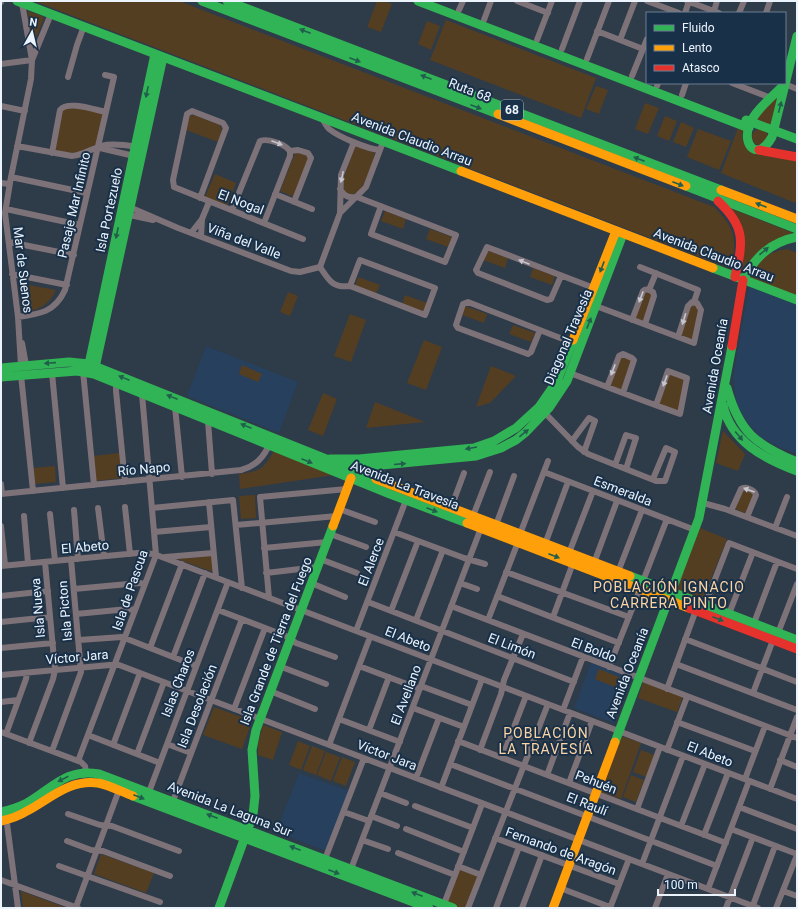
<svg xmlns="http://www.w3.org/2000/svg" width="798" height="909" viewBox="0 0 798 909" font-family="Roboto,sans-serif">
<rect width="100%" height="100%" fill="#2e3b49"/>
<path fill="#26405d" d="M749,286L797,305V454L779,447L762,438L750,426L743,416L736,401L733,377Z
M206,346L298,382L279,433L187,396Z
M591,663L631,678L614,723L574,708Z
M299,773L349,791L326,851L276,832Z"/>
<path fill="#543e22" d="M34,1H179L714,207C736,229 737,239 731,269Z
M377,1H383L392,4L381,32L367,27Z
M28,11L42,16L44,18L32,48Z
M446,20L596,78L581,118L430,60Z
M427,21L440,26L431,50L418,44Z
M596,86L608,90L599,114L586,109Z
M777,96L780,97L773,126L755,119Z
M645,103L659,108L648,134L635,129Z
M63,107L106,112L98,147L80,156L52,153Z
M194,115L220,125L222,130L218,142L186,130L189,116Z
M665,116L677,121L669,141L657,136Z
M681,122L694,128L686,147L673,142Z
M738,128L743,129C741,138 743,144 749,150L797,161V199L795,203L721,173Z
M752 137a8 8 0 1 1 16 0a8 8 0 1 1-16 0Z
M698,129L731,141L719,170L687,157Z
M355,146L375,153C371,166 366,192 351,195L344,191V177Z
M298,152L307,155L309,159L294,197L280,191L295,153Z
M215,174L236,183L227,206L205,197Z
M732,209L796,234L741,271Z
M385,211L406,219L403,229L381,221Z
M430,229L452,237L448,247L426,239Z
M787,249L797,253V296L750,278C761,259 765,253 787,249Z
M487,250L508,258L505,268L483,260Z
M533,268L555,276L552,285L530,277Z
M358,277L380,285L376,294L355,286Z
M18,283L56,290C49,306 38,310 22,313Z
M288,292L298,296L290,316L280,312Z
M645,292L650,293L652,296L643,322L634,319Z
M405,295L427,303L424,312L402,304Z
M691,304L700,307L694,340L680,335Z
M465,306L487,314L484,323L462,315Z
M350,314L366,320L351,362L334,356Z
M513,325L535,333L531,342L509,334Z
M424,340L442,347L426,390L407,383Z
M619,356L632,358L622,390L609,385Z
M242,365L262,374L258,382L239,374Z
M491,366L516,376L490,403L476,407Z
M669,373L686,379L679,412L658,404Z
M323,393L337,399L323,436L308,430Z
M375,402L425,422L366,428Z
M723,431L745,454L738,471L716,463Z
M274,451L334,475L240,489L239,474C261,471 263,469 274,451Z
M120,453L122,478L95,481L93,456Z
M55,466L56,482L35,484L33,468Z
M743,489L754,493L747,514L735,509Z
M255,495L256,518L241,519L239,496Z
M700,528L727,539L702,601L676,589Z
M212,555L213,572L177,559Z
M599,669L619,677L615,687L595,679Z
M643,682L683,697L677,712L638,698Z
M214,707L252,721L242,749L203,735Z
M263,725L282,732L273,760L258,755V744Z
M621,736L641,743L621,799L600,792Z
M298,741L310,746L301,770L289,765Z
M312,746L325,751L316,775L303,770Z
M641,750L654,755L646,777L633,772Z
M326,752L340,757L331,781L317,775Z
M342,757L355,762L346,786L333,781Z
M631,775L644,780L636,802L623,797Z
M101,854L154,873L146,893L94,874Z
M459,868L478,875L466,908H460L446,903Z
M21,891L64,907V908H23Z"/>
<g fill="none" stroke-linecap="round" stroke-linejoin="round">
<path stroke="#7e7279" stroke-width="6" d="M517,1L548,13
M647,1L679,13
M687,1L719,13
M1,2V1
M459,10L463,1
M714,11L717,1
M685,13L689,1
M739,13L744,1
M766,13L770,1
M484,20L491,1
M597,31L643,49
M537,40L552,1
M620,40L635,1
M562,49L580,1
M587,59L609,1
M32,60L51,14
M1,64L32,60
M632,76L647,39
M68,77L77,45L84,26
M732,83L771,98
M785,84L797,89
M657,86L658,83
M682,95L686,83
M1,106L25,111
M322,118C324,122 326,126 329,129C339,137 367,149 380,150
M17,146L72,156C83,155 91,149 101,146C112,143 125,145 136,147
M100,148L134,156
M290,151L298,150L308,153L311,158L294,202
M52,153L60,110C68,100 95,110 106,112
M11,177L87,193
M1,183L9,184
M340,189C345,197 349,198 357,197L456,235L445,262L371,234L381,206
M275,194L312,209
M200,198L226,128L223,123L192,111L187,114L173,180L174,187L303,239
M127,206L178,228L291,271L300,272L320,267
M6,209L80,225
M232,210L260,141C268,138 285,144 290,151
M340,213L366,187L383,142
M125,214L153,220
M264,223L290,156V151
M191,233L202,219L209,202
M201,236L202,219
M9,242L74,255
M360,260L435,288L425,315L350,286Z
M320,267L340,213L341,175L354,142
M320,267C329,280 332,288 350,286
M640,267L698,290L694,302
M12,274L67,285
M561,276L551,299L547,300L478,273L476,270L487,247L594,288
M649,290L656,273
M596,306L694,343L701,310L697,303L692,302L688,306L678,337
M18,317C40,314 55,312 65,290L114,77L105,75
M632,320L643,291C646,288 650,290 653,292L654,296L645,324
M540,330L531,352L528,354L458,328L456,325L463,304L468,302L573,343
M22,343L26,365
M21,366L18,317L5,213L11,177L31,79L32,60L22,3
M83,371L94,485
M52,373L63,488
M570,373C607,387 643,401 680,414L687,378L668,371L656,405
M21,375L33,491
M116,383V391L125,482
M607,387L619,356L623,354L632,358L634,360L623,393
M175,407L182,477
M543,411L578,447L588,454L656,481H665L675,452L666,448L653,479
M208,421L212,474
M572,441L589,418L595,421L584,452
M615,465L626,435L636,438L626,469
M544,472L695,530
M1,484L2,494
M1,494L241,470C256,466 264,457 270,443
M209,502L216,577
M703,503L725,509L797,536
M125,507L130,554
M98,508L104,556
M152,508L233,500L242,588
M451,508L464,473
M339,509L375,522
M74,510L78,559
M731,511L741,489C745,486 755,490 756,495L747,517
M50,514L55,561
M24,516L28,563
M473,516L490,472
M236,525L337,516
M496,525L514,476
M1,526L5,565
M775,528L787,497
M154,532L211,527
M394,532L464,558L485,564
M330,534L366,547
M520,534L548,461
M545,544L568,482
M264,548L327,542
M569,553L593,491
M165,557L213,553
M320,559L357,573
M594,563L617,501
M1,566L138,553L154,554L797,799
M506,572L629,617
M618,572L642,510
M266,573L317,567
M643,581L667,519
M311,583L345,597
M460,583L477,589
M74,589L139,583L145,584
M1,596L48,591
M497,596L619,643
M269,598L260,497L347,489
M368,602L574,682
M705,605L729,543L797,569
M451,606L797,738
M218,610L286,636L296,643L335,657
M391,611L418,541
M76,614L128,609L135,610
M729,614L753,552
M553,617L573,563
M416,620L443,550
M488,620L518,542
M1,622L50,617
M754,623L777,562
M356,631L406,500
M778,633L797,584
M685,639L797,682
M79,640L122,637L196,666
M1,648L53,643
M150,648L182,564
M173,657L205,573
M676,664L797,710
M279,666L326,684
M359,666L420,689
M609,667L640,589
M1,675L110,665H119L758,908
M421,686L472,705
M667,689L696,610
M270,691L315,709
M753,693L773,640
M1,702L18,700
M413,708L464,727
M234,709L265,628
M563,710L583,657
M339,719L400,742
M677,722L755,751
M369,730L389,677
M1,732L81,762L85,766L86,773
M6,734L26,679L27,673
M88,735L160,763
M458,741L726,843
M29,743L53,679L55,670L45,562
M167,744L191,753
M113,745L140,673
M329,745L370,637
M480,750L501,694L504,680L523,634
M667,750L687,697
M52,751L81,672L71,559
M137,754L164,682
M502,758L526,696
M780,760L797,767
M78,761L156,555L142,394
M450,764L717,866
M547,775L570,713
M416,778L439,718
M745,779L765,726
M569,783L592,721
M441,788L482,679
M770,789L797,717
M149,792L228,582
M380,793L406,803
M173,801L242,619
M415,806L473,828
M739,807L797,829
M637,809L660,747
M344,812L369,821
M68,814L100,825L112,826L179,851
M6,816L18,908
M371,816L397,826
M681,826L705,764
M406,829L464,852
M731,829L797,854
M704,835L728,773
M495,838L619,884
M362,840L388,849
M67,841L91,850L103,851L170,876
M398,853L455,875
M325,859L364,758
M642,864L683,756
M59,866L160,902
M458,866L481,875
M351,869L481,528
M1,880L78,908
M560,888L610,907
M708,889L749,781
M783,891L797,896
M444,904L482,804
M76,907L119,790
M468,908L548,704
M496,908L519,847
M522,908L542,855
M610,908L629,859
M655,908L668,874
M726,908L753,837
M752,908L775,846
M776,908L797,855"/>
<path stroke="#30b455" stroke-width="9" d="M17,1L461,171
M202,1L498,114
M227,1L721,190
M418,1L749,128
M785,84C774,95 753,112 749,126C742,146 758,162 772,137L797,36
M746,120L797,139
M686,186L797,229
M713,268L797,300
M743,280C755,257 771,242 797,237
M1,368L69,362L89,364L376,479
M88,369L155,54
M94,372L163,57
M1,377L77,371L94,374L390,494L467,523
M727,388C739,432 756,445 797,462
M723,405C731,442 765,459 797,471
M330,459H359L474,448L494,441L516,428L539,407L557,381L573,340
M350,468L476,456L501,448L516,440L526,432L549,408L567,381L623,234
M630,576L797,640
M615,742L699,518L732,346
M133,796L429,908
M1,812C10,810 19,807 27,803C53,788 66,768 99,774L453,908
M219,908L253,815L255,796L252,750L256,730L333,526"/>
<path stroke="#ff9f0a" stroke-width="9" d="M498,114L686,186
M461,171L713,268
M721,190L797,219
M573,340L616,231
M376,479L630,576
M467,523L689,608
M333,526L351,478
M1,821C10,819 19,816 27,811C50,799 69,779 98,783C109,785 122,792 133,796
M553,908L615,742"/>
<path stroke="#e5322d" stroke-width="9" d="M759,150L797,157
M718,201C746,227 743,242 735,277
M732,346L743,280
M689,608L797,649"/>
</g>
<defs><path id="oneway-solid" d="M-6-.8H1V-3.2L6.5 0L1 3.2V.8H-6Z"/></defs>
<g fill="#215e4d">
<use href="#oneway-solid" transform="translate(305 31) rotate(-159)"/>
<use href="#oneway-solid" transform="translate(355 60) rotate(21)"/>
<use href="#oneway-solid" transform="translate(426 77) rotate(-159)"/>
<use href="#oneway-solid" transform="translate(147 92) rotate(102)"/>
<use href="#oneway-solid" transform="translate(476 107) rotate(21)"/>
<use href="#oneway-solid" transform="translate(780 107) rotate(-75)"/>
<use href="#oneway-solid" transform="translate(639 159) rotate(-159)"/>
<use href="#oneway-solid" transform="translate(678 184) rotate(21)"/>
<use href="#oneway-solid" transform="translate(761 205) rotate(-159)"/>
<use href="#oneway-solid" transform="translate(117 233) rotate(102)"/>
<use href="#oneway-solid" transform="translate(764 251) rotate(-40)"/>
<use href="#oneway-solid" transform="translate(602 267) rotate(111)"/>
<use href="#oneway-solid" transform="translate(589 323) rotate(-69)"/>
<use href="#oneway-solid" transform="translate(50 363) rotate(176)"/>
<use href="#oneway-solid" transform="translate(124 378) rotate(-158)"/>
<use href="#oneway-solid" transform="translate(172 397) rotate(-158)"/>
<use href="#oneway-solid" transform="translate(246 426) rotate(-158)"/>
<use href="#oneway-solid" transform="translate(524 433) rotate(-39)"/>
<use href="#oneway-solid" transform="translate(739 436) rotate(50)"/>
<use href="#oneway-solid" transform="translate(471 448) rotate(170)"/>
<use href="#oneway-solid" transform="translate(307 461) rotate(22)"/>
<use href="#oneway-solid" transform="translate(400 464) rotate(-5)"/>
<use href="#oneway-solid" transform="translate(432 510) rotate(21)"/>
<use href="#oneway-solid" transform="translate(554 556) rotate(21)"/>
<use href="#oneway-solid" transform="translate(718 619) rotate(21)"/>
<use href="#oneway-solid" transform="translate(63 779) rotate(153)"/>
<use href="#oneway-solid" transform="translate(139 797) rotate(21)"/>
<use href="#oneway-solid" transform="translate(212 816) rotate(-159)"/>
<use href="#oneway-solid" transform="translate(295 848) rotate(-159)"/>
<use href="#oneway-solid" transform="translate(334 872) rotate(21)"/>
<use href="#oneway-solid" transform="translate(417 894) rotate(-159)"/>
</g>
<g fill="#c5c6cf">
<use href="#oneway-solid" transform="translate(277 143) rotate(21)"/>
<use href="#oneway-solid" transform="translate(342 177) rotate(102)"/>
<use href="#oneway-solid" transform="translate(524 262) rotate(-158)"/>
<use href="#oneway-solid" transform="translate(641 297) rotate(111)"/>
<use href="#oneway-solid" transform="translate(684 319) rotate(107)"/>
<use href="#oneway-solid" transform="translate(613 370) rotate(111)"/>
<use href="#oneway-solid" transform="translate(665 381) rotate(110)"/>
<use href="#oneway-solid" transform="translate(749 490) rotate(-160)"/>
</g>
<g text-anchor="middle" dominant-baseline="central" stroke-width="4" stroke-linejoin="round" paint-order="stroke">
<rect fill="#193049" stroke="#acb9c7" stroke-width="1" x="501" y="100" width="22" height="20" rx="3"/>
<g font-size="12" font-weight="bold" fill="#ebf4fd">
<text x="512" y="110">68</text>
</g>
<g font-size="13" fill="#ebf4fd" stroke="#193049">
<text transform="translate(470 90) rotate(21)">Ruta 68</text>
<text transform="translate(412 139) rotate(21)">Avenida Claudio Arrau</text>
<text transform="translate(241 202) rotate(21)">El Nogal</text>
<text transform="translate(74 205) rotate(-77)">Pasaje Mar Infinito</text>
<text transform="translate(109 210) rotate(-78)">Isla Portezuelo</text>
<text transform="translate(244 241) rotate(21)">Viña del Valle</text>
<text transform="translate(714 255) rotate(21)">Avenida Claudio Arrau</text>
<text transform="translate(23 270) rotate(83)">Mar de Suenos</text>
<text transform="translate(568 337) rotate(-67)">Diagonal Travesía</text>
<text transform="translate(715 366) rotate(-80)">Avenida Oceanía</text>
<text transform="translate(144 469) rotate(-5)">Río Napo</text>
<text transform="translate(405 485) rotate(21)">Avenida La Travesía</text>
<text transform="translate(623 491) rotate(21)">Esmeralda</text>
<text transform="translate(85 547) rotate(-5)">El Abeto</text>
<text transform="translate(371 562) rotate(-69)">El Alerce</text>
<text transform="translate(130 590) rotate(-71)">Isla de Pascua</text>
<text transform="translate(38 608) rotate(-95)">Isla Nueva</text>
<text transform="translate(65 611) rotate(-95)">Isla Picton</text>
<text transform="translate(408 639) rotate(21)">El Abeto</text>
<text transform="translate(276 641) rotate(-69)">Isla Grande de Tierra del Fuego</text>
<text transform="translate(512 646) rotate(21)">El Limón</text>
<text transform="translate(594 650) rotate(21)">El Boldo</text>
<text transform="translate(77 657) rotate(-5)">Víctor Jara</text>
<text transform="translate(627 673) rotate(-69)">Avenida Oceanía</text>
<text transform="translate(178 683) rotate(-69)">Islas Charos</text>
<text transform="translate(406 695) rotate(-69)">El Avellano</text>
<text transform="translate(197 706) rotate(-69)">Isla Desolación</text>
<text transform="translate(710 754) rotate(21)">El Abeto</text>
<text transform="translate(387 755) rotate(21)">Víctor Jara</text>
<text transform="translate(596 782) rotate(21)">Pehuén</text>
<text transform="translate(587 804) rotate(21)">El Raulí</text>
<text transform="translate(230 809) rotate(21)">Avenida La Laguna Sur</text>
<text transform="translate(561 851) rotate(20)">Fernando de Aragón</text>
</g>
<g font-size="14" letter-spacing="1" fill="#fed4a2" stroke="#193049">
<text x="669" y="587">POBLACIÓN IGNACIO<tspan x="669" dy="16">CARRERA PINTO</tspan></text>
<text x="546" y="733">POBLACIÓN<tspan x="546" dy="16">LA TRAVESÍA</tspan></text>
</g>
</g>
<rect width="798" height="909" fill="none" stroke="#ebf4fd" stroke-width="4"/>
<rect x="646" y="12" width="140" height="72" fill="#193049" stroke="#6d7e91"/>
<rect x="654" y="25" width="20" height="6" fill="#30b455" stroke="#6d7e91"/>
<text x="682" y="32" font-size="12" fill="#ebf4fd">Fluido</text>
<rect x="654" y="45" width="20" height="6" fill="#ff9f0a" stroke="#6d7e91"/>
<text x="682" y="52" font-size="12" fill="#ebf4fd">Lento</text>
<rect x="654" y="65" width="20" height="6" fill="#e5322d" stroke="#6d7e91"/>
<text x="682" y="72" font-size="12" fill="#ebf4fd">Atasco</text>
<g transform="translate(32 32) rotate(8)" stroke="#193049" stroke-width="3" paint-order="stroke">
<path d="M0-3L7 15L0 10L-7 15Z" fill="#ebf4fd"/>
<text y="-6" font-size="11" font-weight="bold" text-anchor="middle" fill="#ebf4fd">N</text>
</g>
<path d="M658 889v6h77v-6" fill="none" stroke="#ebf4fd" stroke-width="2"/>
<text x="664" y="889" font-size="12" fill="#ebf4fd" stroke="#193049" stroke-width="3" paint-order="stroke">100 m</text>
</svg>
